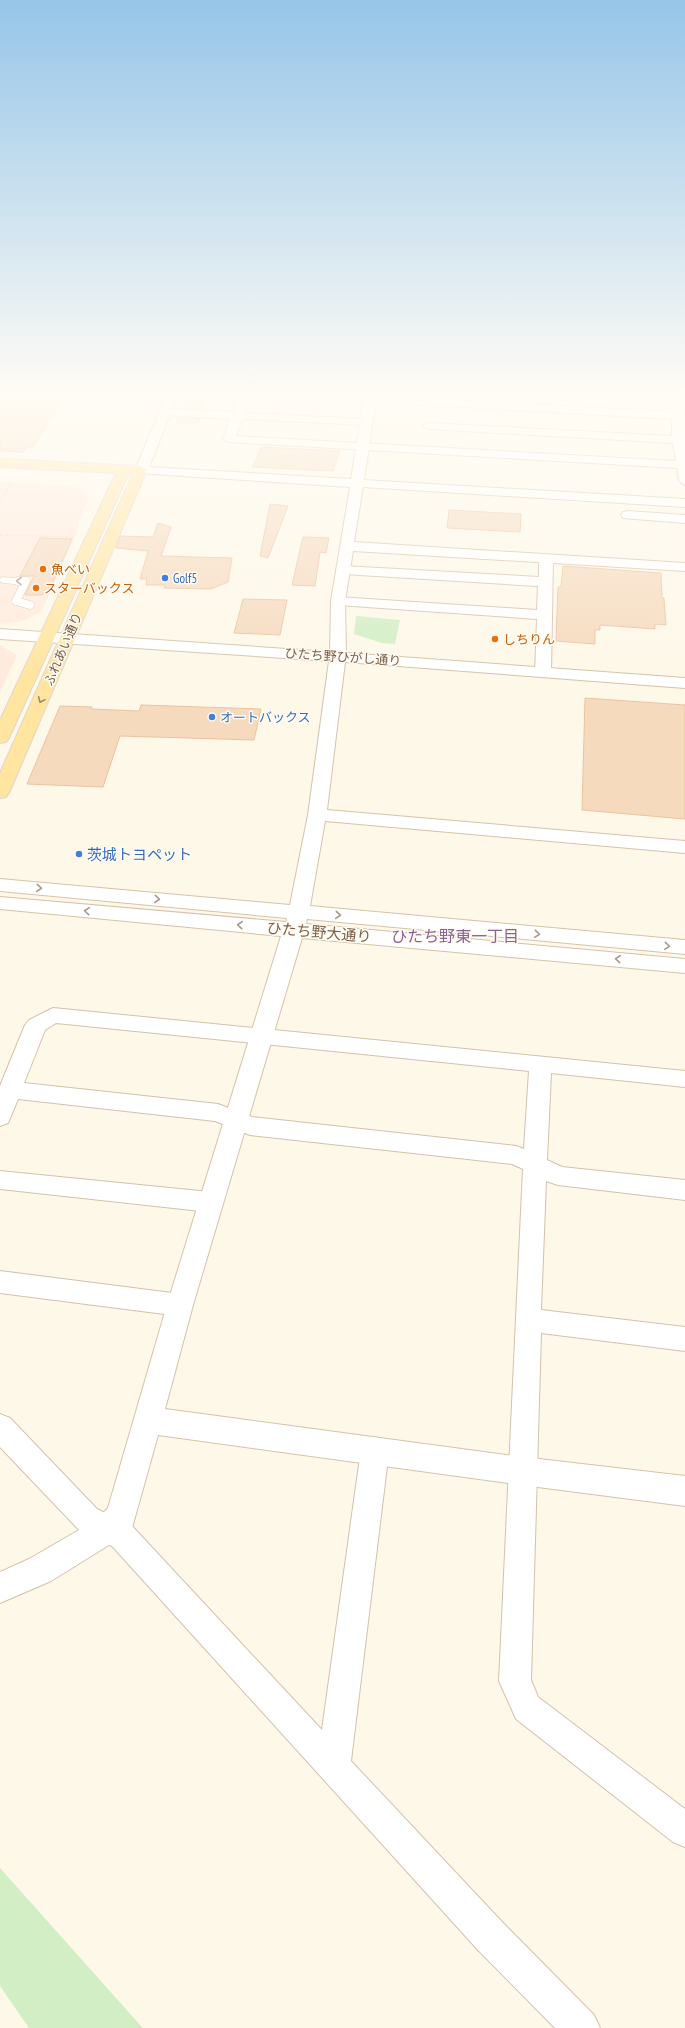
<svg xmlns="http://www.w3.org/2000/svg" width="685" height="2028" viewBox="0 0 685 2028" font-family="'PT Sans Narrow','Noto Sans JP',sans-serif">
<rect width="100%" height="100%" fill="#fef8e9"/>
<path fill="#ffeadd" d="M0,482L77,487L89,497L79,521L76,535L41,612L22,621L2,624L0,623Z
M0,645L17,655L0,692Z"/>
<path fill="#d2eec5" d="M356,616L400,620L395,644L382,643L354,634Z
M0,1868L141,2026L143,2028H29L0,1986Z"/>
<path fill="#f6dabe" stroke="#ebc39d" d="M0,393H66L33,447H26L23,452L0,451Z
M188,393H209L203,409L182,408Z
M178,417L200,419L198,423H176Z
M262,447L340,451L333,471L252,467Z
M270,504L288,506L268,558L260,556Z
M449,510L521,514L520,532L447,528Z
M158,523L171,527L161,556L232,558L228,582L211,589L164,588L165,585H146L147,579H140L148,551L116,548L120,536L153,537Z
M303,537L329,538L326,553L320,552L315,586L292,585Z
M40,538L72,539L48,593H43L42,595H25L34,576H20Z
M563,566L661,573L662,598H664L666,625L655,624V629L600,625V630H595V644L556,641L558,587H561Z
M243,599L287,600L280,635L234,633Z
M585,698L685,705V819L582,810Z
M141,705L261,709L254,740L120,736L103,787L27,784L60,706L92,707L91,709L139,711Z"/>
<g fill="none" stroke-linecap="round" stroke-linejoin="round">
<g stroke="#d3c1ad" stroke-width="7">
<path id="lane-far1" d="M3,580L26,582"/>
</g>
<g stroke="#d3c1ad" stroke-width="9">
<path id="lane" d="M18,581H26L16,601L30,605"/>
</g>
<g stroke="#d3c1ad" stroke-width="2">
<path id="street" d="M239,393H250L244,413L365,419L371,422L365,425L242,419L236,436L676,461L673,443L428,429L422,426L428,423L672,436V419L265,396L260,393H333L671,412L669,393H680L683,412L685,413V485L679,481L677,468L229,442L223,439L230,419L165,415L159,412L165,409L233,412Z
M546,555L551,556L553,559L551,673L548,676H538L535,673L537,619L338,605L333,604L331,601L333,598L338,597L537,610L538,586L343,574L338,573L336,570L338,567L343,566L539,577V559L541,556Z
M53,1008L685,1071V1087L551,1073L547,1160L562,1167L685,1180V1200L558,1185L546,1181L541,1310L685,1327V1351L541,1333L531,1680L538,1697L685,1809V1847L673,1842L516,1719L499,1681L523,1169L512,1164L250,1135L215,1121L18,1099L8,1123L0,1126V1086L25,1025L29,1020ZM56,1023L529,1071L524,1149L516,1146L252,1117L218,1104L24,1083L45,1030Z
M0,1171L210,1192L219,1195L222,1202L219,1209L210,1212L0,1189Z
M0,1271L180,1294L189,1297L193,1305L189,1313L180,1316L0,1293Z
M0,1414L10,1418L97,1509L132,1526L322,1730L361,1450L365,1441L375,1437L385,1441L389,1450L351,1761L504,1924L594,2015L600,2028H555L478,1950L112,1546L109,1545L51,1581L0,1603V1572L29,1559L79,1530L0,1447Z"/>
</g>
<g stroke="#d6c2aa" stroke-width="2">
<path id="secondary" d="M167,393H179L149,467L351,479L365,393H377L364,480L685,499V507L363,487L354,542L685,563V571L353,551L345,601L346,653L685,678V688L345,662L327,810L685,841V853L325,821L310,906L685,940V954L307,919L306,924L685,959V973L302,938L193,1305L165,1409L522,1457L685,1476V1506L522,1485L158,1435L132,1528L120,1540L109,1544L98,1540L94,1529L98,1518L108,1508L167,1305L281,936L0,909V897L286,922L287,918L0,891V879L290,905L308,815L329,661L0,639V629L330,652L331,601L350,487L137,473L135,470Z
M628,511L685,515V523L623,518L621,515L623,512Z"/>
</g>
<g stroke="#ddd6d0" stroke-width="2">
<path id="primary" d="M0,459L141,466L147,470L9,793L6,797L0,798V773L133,473H129L9,738L6,742L0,743V720L116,473L0,467Z"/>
</g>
<path stroke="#ddbea0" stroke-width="1.5" stroke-dasharray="0.5 2" stroke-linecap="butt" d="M0,502L12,481
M0,535L75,537"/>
<use href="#lane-far1" stroke="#fff" stroke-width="6"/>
<use href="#lane" stroke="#fff" stroke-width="8"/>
<use href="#street" fill="#fff" fill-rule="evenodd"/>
<use href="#secondary" fill="#fff" fill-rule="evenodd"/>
<use href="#primary" fill="#ffe5a0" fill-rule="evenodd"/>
</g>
<defs><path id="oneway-chevron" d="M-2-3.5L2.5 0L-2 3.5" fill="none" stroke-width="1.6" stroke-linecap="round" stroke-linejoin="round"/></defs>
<g stroke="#aa9889">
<use href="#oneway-chevron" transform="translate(19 581) rotate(-178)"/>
<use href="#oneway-chevron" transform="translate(39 888) rotate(5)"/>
<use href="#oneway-chevron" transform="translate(157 899) rotate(5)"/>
<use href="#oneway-chevron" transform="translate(87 911) rotate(-175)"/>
<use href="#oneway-chevron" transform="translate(338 915) rotate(5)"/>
<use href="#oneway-chevron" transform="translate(240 925) rotate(-175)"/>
<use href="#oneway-chevron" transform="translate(537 934) rotate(5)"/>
<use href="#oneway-chevron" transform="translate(667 946) rotate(5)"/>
<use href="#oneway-chevron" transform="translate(618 959) rotate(-175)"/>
</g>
<use stroke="#a48963" href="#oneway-chevron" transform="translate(41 700) rotate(114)"/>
<linearGradient id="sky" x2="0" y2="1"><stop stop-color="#96c5e9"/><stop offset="0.58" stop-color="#fffcf5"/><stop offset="1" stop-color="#fffcf5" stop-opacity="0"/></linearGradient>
<rect width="685" height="677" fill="url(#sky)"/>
<g fill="#e8710a" stroke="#fffbf2" stroke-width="1.5">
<circle cx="43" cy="569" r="4"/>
<circle cx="36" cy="588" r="4"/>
<circle cx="495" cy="639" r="4"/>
</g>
<g fill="#3f7fe0" stroke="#fffbf2" stroke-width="1.5">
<circle cx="165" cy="578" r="4"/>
<circle cx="212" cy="717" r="4"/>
<circle cx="79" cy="854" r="4"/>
</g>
<g text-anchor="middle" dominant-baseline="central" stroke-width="3" stroke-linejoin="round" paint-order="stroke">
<g font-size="13" fill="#c56008" stroke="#fffbf2" text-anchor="start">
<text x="51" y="569">魚べい</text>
<text x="44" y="588">スターバックス</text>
<text x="503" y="639">しちりん</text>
</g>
<g font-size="13" fill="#366cbe" stroke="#fffbf2" text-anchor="start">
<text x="173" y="578">Golf5</text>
<text x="220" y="717">オートバックス</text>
</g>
<g font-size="13" fill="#7d6149" stroke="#fffbf2">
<text transform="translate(63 649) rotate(-67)">ふれあい通り</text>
<text transform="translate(343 657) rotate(4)">ひたち野ひがし通り</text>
</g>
<g font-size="15" fill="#366cbe" stroke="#fffbf2" text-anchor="start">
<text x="87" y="854">茨城トヨペット</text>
</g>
<g font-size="15" fill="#7d6149" stroke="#fffbf2">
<text transform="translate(319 932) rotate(5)">ひたち野大通り</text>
</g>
<g font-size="16" fill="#8c6198" stroke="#fffbf2">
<text x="455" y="936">ひたち野東一丁目</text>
</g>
</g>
</svg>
